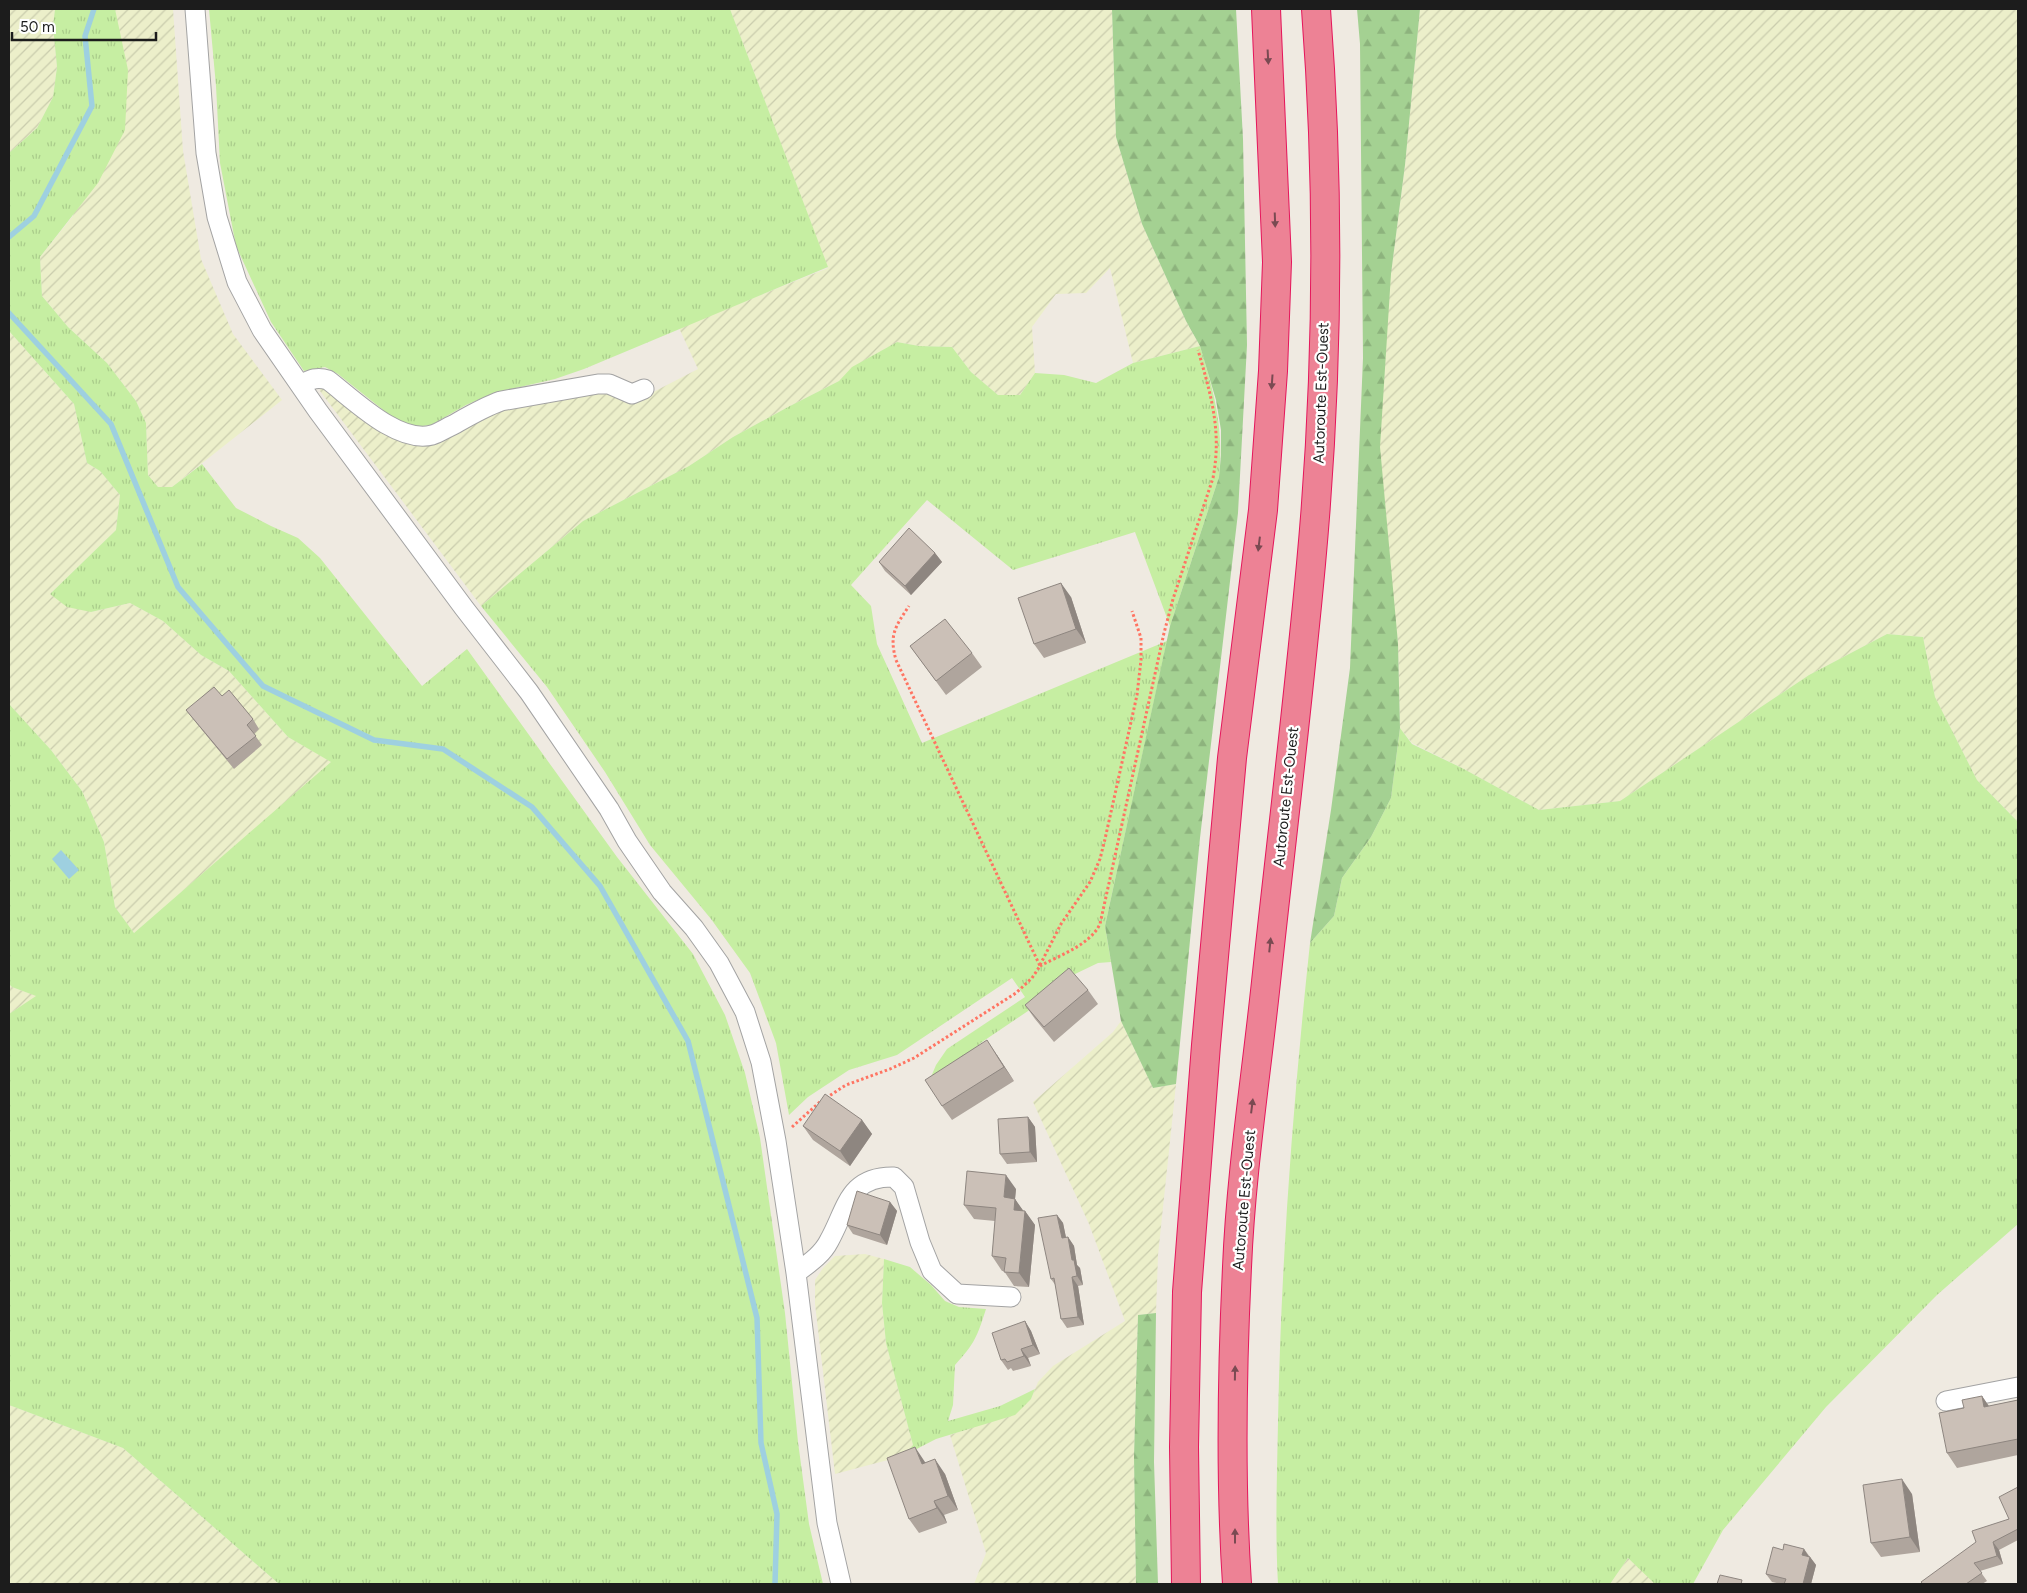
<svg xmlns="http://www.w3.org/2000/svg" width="2027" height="1593" viewBox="0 0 2027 1593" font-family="Figtree,sans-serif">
<defs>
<pattern id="farmland-furrows" width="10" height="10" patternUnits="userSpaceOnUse" patternTransform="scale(1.25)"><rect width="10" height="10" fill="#ecefca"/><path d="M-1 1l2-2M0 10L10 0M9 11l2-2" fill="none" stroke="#caccad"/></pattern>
<pattern id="grass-tufts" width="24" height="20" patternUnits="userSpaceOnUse" patternTransform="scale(1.25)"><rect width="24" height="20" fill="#c6eea2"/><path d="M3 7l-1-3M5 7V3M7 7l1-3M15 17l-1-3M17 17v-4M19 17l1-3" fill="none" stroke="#aacc8b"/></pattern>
<pattern id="forest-firs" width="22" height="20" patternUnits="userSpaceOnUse" patternTransform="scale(1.25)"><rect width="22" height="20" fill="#a4d192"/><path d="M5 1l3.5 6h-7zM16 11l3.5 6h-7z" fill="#8db37d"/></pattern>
</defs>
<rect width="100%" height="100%" fill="#efeae1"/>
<path fill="url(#farmland-furrows)" d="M9,9H55L53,26L57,67L53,97L37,128L9,153Z
M115,9H173L183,151L201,259L233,334L282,400L172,487H158L148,475L146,423L136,401L107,363L68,327L42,296L40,257L73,216L116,19Z
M730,9H1112L1116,137L1142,224L1186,321L1200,346L1133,363L1110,268L1086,293L1056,294L1032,327L1035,373L1020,395H998L971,372L952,347L919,346L897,342L853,367L839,381L788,407L733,437L689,466L583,521L481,606L320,391V387L324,385L414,444L503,409L605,391L630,404L698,369L679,328L828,268Z
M1420,9H2018V822L1977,780L1935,697L1923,637L1887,634L1809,675L1620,801L1539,810L1462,768L1412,743L1400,728L1398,643L1363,358L1391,274L1405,165Z
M9,331L74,404L87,463L100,471L120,495L116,530L50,594L91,612L130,603L163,621L201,655L229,671L288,737L332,762L134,933L115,907L104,842L82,791L51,750L9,704Z
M9,984L12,987L37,996L9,1014Z
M1121,1021L1153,1088L1176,1084L1158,1255L1156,1313L1138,1315L1134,1457L1136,1584H974L986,1553L950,1435L977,1426L1031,1399L1038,1382L1053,1366L1125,1321L1089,1224L1033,1102L1113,1032Z
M865,1254L884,1259L882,1303L886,1343L913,1445L903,1456L835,1474L815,1304V1280L823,1268L835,1256Z
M9,1405L123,1448L279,1584H9Z
M1628,1558L1654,1582L1655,1584H1610Z"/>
<path fill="url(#grass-tufts)" d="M55,9H115L128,70L125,130L98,183L40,257L42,296L68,327L107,363L136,401L146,423L148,475L158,487H172L202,464L236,508L271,526L298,538L320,558L422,686L467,649L617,857L693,954L725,1015L745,1073L760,1138L785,1313L798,1442L809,1524L823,1584H279L123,1448L9,1405V1014L36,996L12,987L9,984V704L51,750L82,791L104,842L115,907L134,933L331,762L288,737L229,671L201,655L163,621L130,603L91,612L67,607L50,594L116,530L120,495L100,471L87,463L74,404L9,331V153L37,128L53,97L57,67L53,26Z
M209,9H730L828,267L584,369L555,379L494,393L466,405L431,425L413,427L392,417L338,374L325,367L304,371L271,322L236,246L220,163L216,86Z
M897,342L919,346L952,347L971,372L998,395H1020L1035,373L1064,375L1096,383L1133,363L1200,346C1214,393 1224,427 1219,477L1170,626L1135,532L1013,570L927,500L851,585L871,606L877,644L922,743L1167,641L1105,926L1111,962L1098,963L1075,974L1053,989L1031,1009L982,1042L960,1061L931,1077L936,1065L947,1049L1025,997L1012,978L897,1055L849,1070L808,1097L789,1115L776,1043L750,973L711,919L650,845L605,772L547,687L481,606L583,521L689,466L733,437L788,407L839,381L852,367Z
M1887,634L1923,637L1935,697L1977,780L2018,822V1224L1937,1295L1826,1407L1723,1530L1693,1584H1655L1628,1558L1610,1584H1278C1275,1530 1277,1476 1278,1422C1281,1261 1293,1102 1310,943L1334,916L1342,878L1371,837L1391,798L1400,728L1412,744L1462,768L1539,810L1620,801L1809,675Z
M884,1259L910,1267L931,1285L945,1301L959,1307L986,1309C977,1337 975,1343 955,1365L953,1405L948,1421L1000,1406L1035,1389L1031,1399L1015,1415L936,1439L903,1456L913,1445L886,1343L882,1303Z"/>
<path fill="url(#forest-firs)" d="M1112,9H1236L1243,139L1247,345L1238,513L1200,838L1176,1084L1153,1088L1121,1021L1105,926L1170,626L1219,477L1221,455V430L1216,400L1200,346L1186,321L1142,224L1116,137Z
M1357,9H1420L1405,165L1391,274L1380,447L1398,643L1400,728L1391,798L1371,837L1342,878L1334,916L1310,943L1331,810L1350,668L1363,358L1360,44Z
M1156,1313L1154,1462L1158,1584H1136L1134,1457L1138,1315Z"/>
<path fill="#9ed0e0" d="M61,850L79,870L69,879L52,859Z"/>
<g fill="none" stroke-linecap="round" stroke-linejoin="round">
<path stroke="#9ed0e0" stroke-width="5.5" d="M9,237L34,216L92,106L85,36L94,9
M9,313L111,424L178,587L263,686L374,740L443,749L532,807L600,886L688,1041L757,1318L761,1443L777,1514L775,1584"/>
<g stroke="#a3a3a3" stroke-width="21">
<path id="minor" d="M195,9L206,153L217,217L237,282L262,330L318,411L464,608L529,692L609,809L627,841L662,892L694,928L719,963L745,1012L761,1062L776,1141L796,1273L827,1523L841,1584
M300,385C310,380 316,376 328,380C354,400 398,444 432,435C439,433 446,428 453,425C469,416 484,407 501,401L598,384H609L632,394L644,389
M796,1273C808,1264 822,1255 829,1241C847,1209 848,1176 894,1177L904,1187L920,1242L932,1271L957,1294L1011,1297
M1946,1401L2018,1387"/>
</g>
<g stroke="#e5165b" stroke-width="30">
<path id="highway" d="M1186,1584L1184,1447L1187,1292L1206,1045L1232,758L1263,510L1273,371L1277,262L1266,9
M1237,1584C1230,1480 1232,1371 1237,1267C1241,1172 1256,1077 1266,982C1281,843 1298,704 1311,564C1328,380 1330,193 1316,9"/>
</g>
<path stroke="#ff7462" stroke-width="3" stroke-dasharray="2.5 2.5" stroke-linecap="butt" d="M1040,965L1061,924L1090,882L1100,859L1105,839L1137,695L1141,660V638L1132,611
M1040,966C1060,955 1090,945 1100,924L1164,633L1173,599L1213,478C1222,431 1211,395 1198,350
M826,1098L846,1085L890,1069L914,1058L1016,993L1032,978L1040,966L896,660C889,635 895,627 909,606
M792,1127L821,1101"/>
<use href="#minor" stroke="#fff" stroke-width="19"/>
<use href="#highway" stroke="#ed8295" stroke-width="28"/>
</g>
<path fill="#afa59d" d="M935,553L942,562L911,595L885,571L879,562Z
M1071,597L1086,643L1044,658L1034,644Z
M910,646L972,653L982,667L946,695Z
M222,696L253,719L259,729L254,734L262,745L234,769L193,719L186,710Z
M1088,990L1098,1004L1054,1042L1035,1019L1025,1005Z
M997,1055L1014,1081L952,1120L942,1106Z
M1028,1117L1035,1127L1037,1162L1007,1164L1000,1154Z
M862,1120L872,1134L850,1166L813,1140L803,1126Z
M1016,1189L1015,1199L1023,1211H1025L1035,1225L1029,1287L1014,1286L1004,1271H1002L992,1256L995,1221L974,1219L964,1205Z
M890,1202L897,1211L887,1245L853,1234L847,1225Z
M1057,1215L1063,1223L1066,1238L1068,1237L1074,1246L1077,1265L1080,1268L1083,1285L1078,1286L1084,1325L1067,1328L1061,1319L1056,1286L1051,1279Z
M1025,1321L1031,1331L1040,1354L1028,1358L1031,1366L1013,1371L1011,1368L1008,1370L1001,1360Z
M1982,1396L1989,1406L2018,1400V1455L1957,1468L1947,1453Z
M925,1462L926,1463L945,1474L958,1510L944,1515L947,1523L919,1533L909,1519Z
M2018,1487V1540L1999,1550L2003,1564L1980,1571L1987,1581L1982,1584H1923L2009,1519Z
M1912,1494L1920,1552L1881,1557L1871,1543Z
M1804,1549L1816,1565L1811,1584H1781L1772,1582L1766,1574L1783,1550Z"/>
<path fill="#8e8680" d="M935,553L942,562L911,595L905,586Z
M1061,583L1071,597L1086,643L1076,629Z
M987,1040L997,1055L1014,1081L1004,1067Z
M1028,1117L1035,1127L1037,1162L1030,1152Z
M862,1120L872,1134L850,1166L840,1151Z
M1006,1175L1016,1189L1015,1199L1025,1213L1014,1212L1004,1197Z
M890,1202L897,1211L887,1245L880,1235Z
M1025,1211L1035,1225L1029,1287L1019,1273Z
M1057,1215L1063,1223L1068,1247L1062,1238Z
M1068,1237L1074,1246L1077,1265L1080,1268L1083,1285L1077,1276L1072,1260Z
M1072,1277L1078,1286L1084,1325L1078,1317Z
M1025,1321L1031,1331L1040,1354L1033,1345Z
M1021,1349L1028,1358L1031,1366L1024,1356Z
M1982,1396L1992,1411L1984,1407Z
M915,1447L925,1462L932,1478L922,1464Z
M935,1459L945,1474L958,1510L948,1496Z
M1902,1479L1912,1494L1920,1552L1910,1537Z
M934,1501L944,1515L947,1523L937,1508Z
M1993,1542L1999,1550L2003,1564L1997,1556Z
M1804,1549L1809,1557L1802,1555Z
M1810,1557L1816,1565L1811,1584H1803Z"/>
<path fill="#cbc0b7" stroke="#8e8680" d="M909,528L935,553L905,586L879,562Z
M1061,583L1076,629L1034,644L1018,598Z
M945,619L972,653L936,681L910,646Z
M214,687L222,696L229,690L253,719L247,725L256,736L227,759L186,710Z
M1069,968L1088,990L1044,1027L1025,1005Z
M987,1040L1004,1067L942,1106L925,1080Z
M825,1094L862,1120L840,1151L803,1126Z
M1028,1117L1030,1152L1000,1154L998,1119Z
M967,1171L1006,1175L1004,1197L1015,1199L1014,1210L1025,1211L1019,1273L1004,1272L1006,1258L992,1256L996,1208L964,1205Z
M857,1191L890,1202L880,1235L847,1225Z
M1057,1215L1062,1238L1068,1237L1072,1260H1074L1077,1276L1072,1277L1078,1317L1061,1319L1054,1278L1051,1279L1038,1218Z
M1025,1321L1033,1345L1021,1349L1024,1356L1007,1362L1005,1359L1001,1360L992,1333Z
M1982,1396L1984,1407L2018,1400V1439L1947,1453L1939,1413L1964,1408L1962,1400Z
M915,1447L922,1464L935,1459L948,1496L934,1501L937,1508L909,1519L887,1458Z
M1902,1479L1910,1537L1871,1543L1863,1485Z
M2018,1487V1529L1993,1542L1997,1556L1974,1563L1982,1573L1966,1584H1923L1921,1582L1976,1542L1972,1531L2009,1519L1999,1497Z
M1784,1544L1804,1549L1802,1555L1810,1557L1803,1584H1784L1786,1579L1766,1574L1773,1547L1783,1550Z
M1720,1575L1742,1580L1741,1584H1717Z"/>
<defs><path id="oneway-solid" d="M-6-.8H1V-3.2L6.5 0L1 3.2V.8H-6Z" transform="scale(1.25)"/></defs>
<g fill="#7a4a52">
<use href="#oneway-solid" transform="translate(1268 57) rotate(87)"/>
<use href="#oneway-solid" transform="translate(1275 220) rotate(88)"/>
<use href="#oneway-solid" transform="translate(1272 382) rotate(94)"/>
<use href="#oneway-solid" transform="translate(1259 544) rotate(97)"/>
<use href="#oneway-solid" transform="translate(1270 945) rotate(-84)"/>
<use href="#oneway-solid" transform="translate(1252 1106) rotate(-83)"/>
<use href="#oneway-solid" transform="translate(1235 1373) rotate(-89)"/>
<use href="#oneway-solid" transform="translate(1235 1536) rotate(-90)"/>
</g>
<g text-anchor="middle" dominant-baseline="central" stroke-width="4.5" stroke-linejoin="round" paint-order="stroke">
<g font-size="15" fill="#1c1c1c" stroke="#fff">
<text transform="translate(1321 393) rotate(-88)">Autoroute Est-Ouest</text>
<text transform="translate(1286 797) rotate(-84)">Autoroute Est-Ouest</text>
<text transform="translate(1244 1200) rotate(-85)">Autoroute Est-Ouest</text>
</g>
</g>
<rect width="2027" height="1593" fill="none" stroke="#1c1c1c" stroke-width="20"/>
<path d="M12 32v8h144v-8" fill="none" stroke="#1c1c1c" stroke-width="2.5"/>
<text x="20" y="32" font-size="15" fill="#1c1c1c" stroke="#ffffff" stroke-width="4" paint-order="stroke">50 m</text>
</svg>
